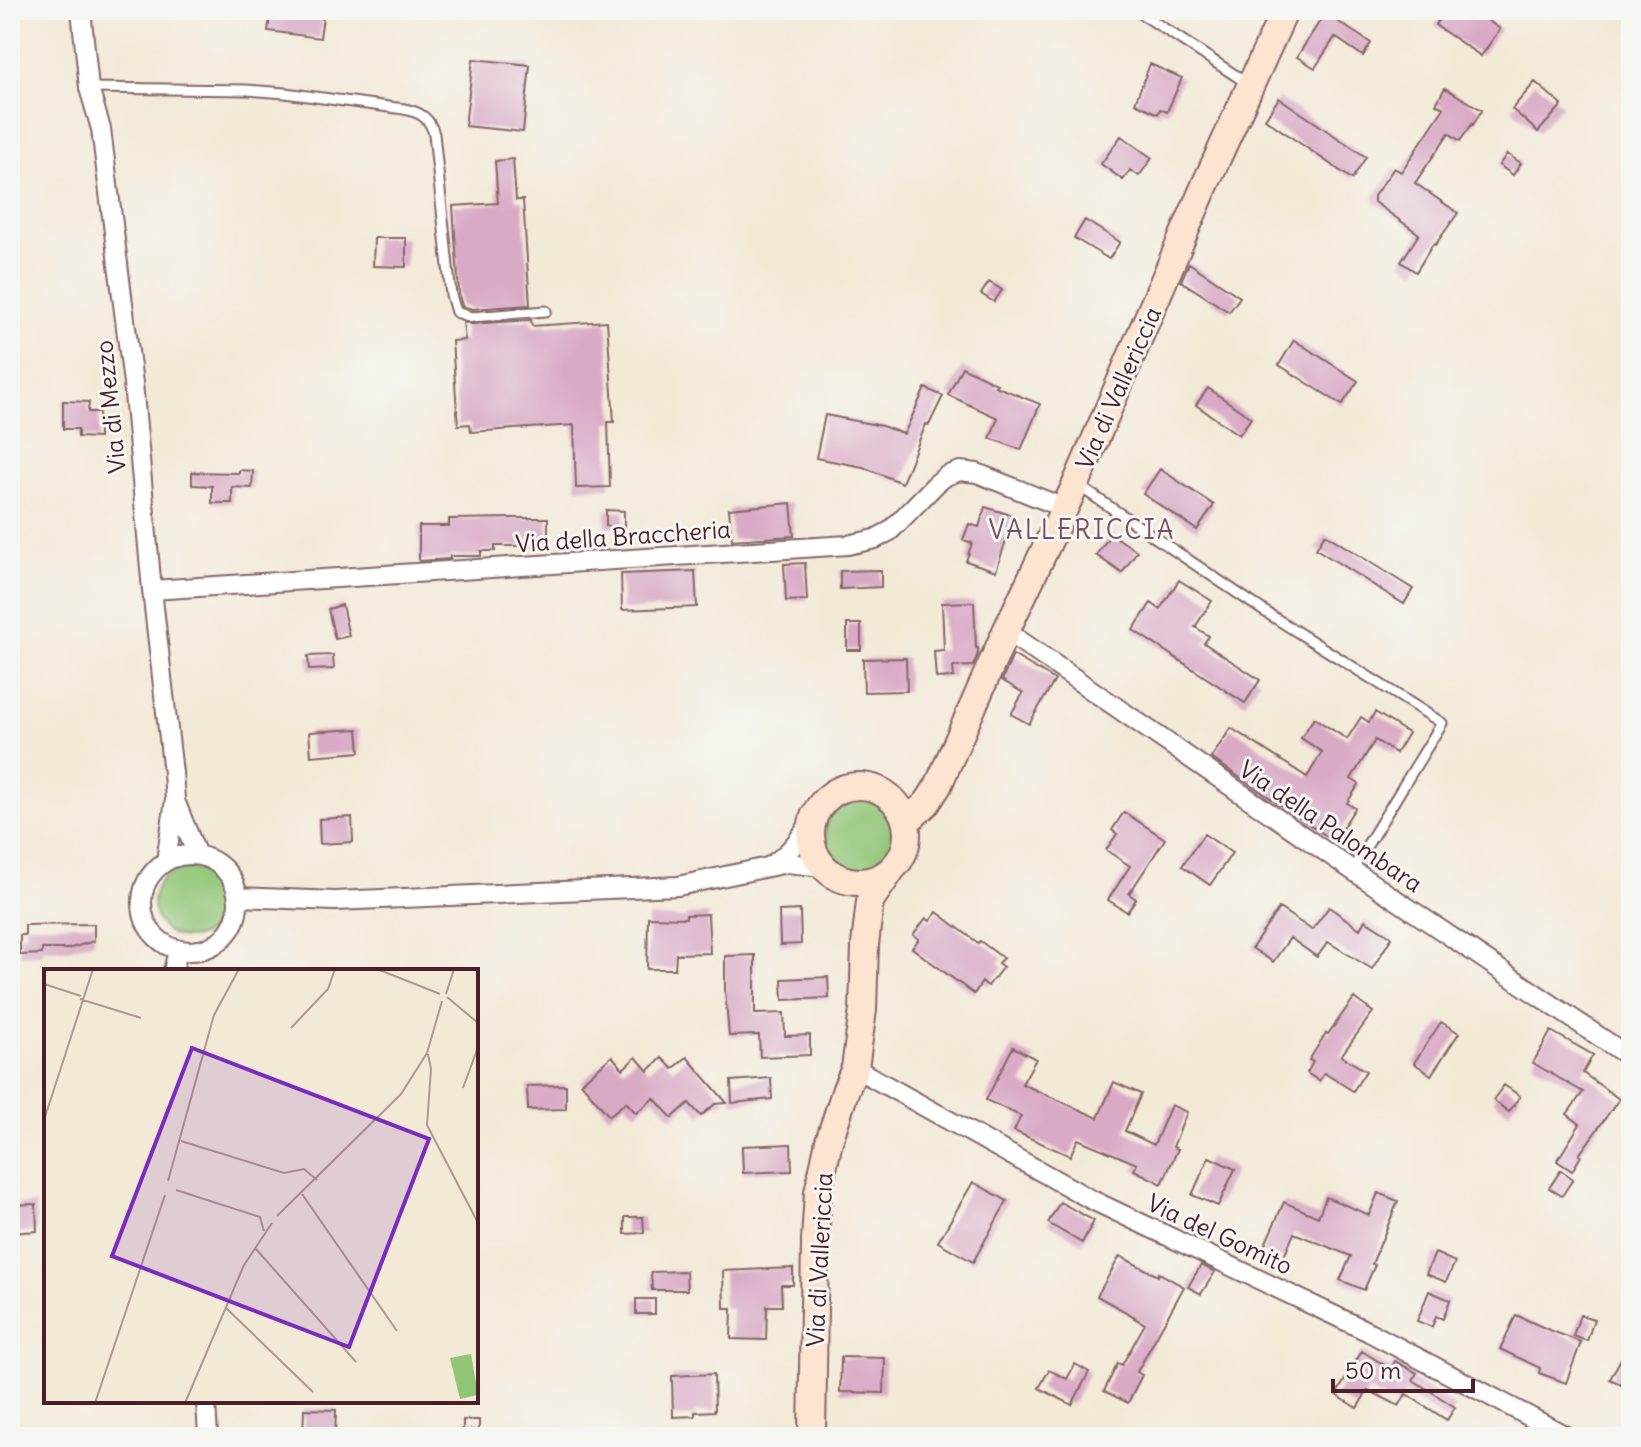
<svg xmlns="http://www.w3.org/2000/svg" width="1641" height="1447" viewBox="0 0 1641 1447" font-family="Delius,sans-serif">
<rect width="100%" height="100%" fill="#f6f6f2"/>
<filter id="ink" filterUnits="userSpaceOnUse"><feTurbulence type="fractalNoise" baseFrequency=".0125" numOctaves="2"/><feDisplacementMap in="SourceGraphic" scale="16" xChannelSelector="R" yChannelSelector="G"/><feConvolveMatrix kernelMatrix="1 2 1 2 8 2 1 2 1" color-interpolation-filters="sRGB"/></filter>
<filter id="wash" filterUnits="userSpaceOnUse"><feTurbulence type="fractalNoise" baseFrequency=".006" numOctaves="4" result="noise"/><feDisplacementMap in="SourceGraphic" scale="32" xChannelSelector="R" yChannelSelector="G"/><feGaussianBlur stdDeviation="1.8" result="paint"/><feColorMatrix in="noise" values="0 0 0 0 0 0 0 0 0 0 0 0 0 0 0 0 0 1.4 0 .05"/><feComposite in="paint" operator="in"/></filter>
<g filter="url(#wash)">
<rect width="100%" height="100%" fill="#f3e9d7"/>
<path fill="#91c576" stroke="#6e7250" stroke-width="2" d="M825 834a35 35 0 1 1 70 0a35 35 0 1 1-70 0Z
M153 903a35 35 0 1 1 70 0a35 35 0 1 1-70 0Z"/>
<g id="blocks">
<path fill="#d9aac6" d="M271,10H324L320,38L268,31Z
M1445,10H1473L1500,29L1481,56L1435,25Z
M1325,13L1371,43L1363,56L1335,37L1315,68L1297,57Z
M473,59L530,65L523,132L465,126Z
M1150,64L1182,78L1167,112L1160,109L1158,114L1135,103Z
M1535,82L1562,105L1538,132L1512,109Z
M1445,88L1482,110L1473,125L1472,124L1460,141L1449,133L1415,183L1458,213L1435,245L1433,244L1416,272L1401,262L1419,234L1374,202V196L1394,168L1401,172L1444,108L1436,104Z
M1279,98L1366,157L1352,179L1265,119Z
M1121,136L1152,158L1139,176L1130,170L1123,180L1101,164Z
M1507,154L1521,163L1513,175L1499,165Z
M513,159L516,200H523L530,305L472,309L462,306L459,294L453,206L498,203L495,161Z
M1085,220L1120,242L1109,259L1074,238Z
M374,238H406V267L373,266Z
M1189,263L1240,297L1229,312L1181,281Z
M989,282L1002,290L994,302L981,294Z
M531,320L532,326L607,321L614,422H608L610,487L576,488L574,425L471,432L470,424L458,425L452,341L465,340L463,322L472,324Z
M1294,340L1358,381L1342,405L1279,365Z
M962,367L997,384L995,386L1040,404L1021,450L990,438L998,418L948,395Z
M925,388L943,396L929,425L926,424L902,483L863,467L816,458L825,415L882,426L904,434Z
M1208,388L1251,418L1239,435L1196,405Z
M63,401L89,402L88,412H99V438L78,437V429H63Z
M1160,469L1214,505L1197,530L1143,494Z
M239,470L253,471L252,488L232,487V503H212V486L192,485V472L239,473Z
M791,503L794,536L732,540L729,509Z
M985,507L1014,516L996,571L966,561L972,543L963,540L969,524L979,527Z
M606,510L624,511V527L606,526Z
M513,518H548V546H495V551H481V556H450V559L419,561V526H449V519Z
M1111,534L1137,551L1122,573L1096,555Z
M1325,534L1413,589L1404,604L1316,549Z
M805,563L807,600L786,601L784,564Z
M881,570V587L840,589V571Z
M695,571L697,607L622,610L621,574Z
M1179,580L1212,601L1195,627L1209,636L1204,643L1260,680L1245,703L1133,630L1151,603L1160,609Z
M974,602L976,648H978V654L973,666L953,667L954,677L936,678L934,651L944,650L942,603Z
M342,605L349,636L335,639L328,609Z
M847,624H861V650H847Z
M333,655L334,669L309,670L308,656Z
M1013,655L1055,680L1029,724L1011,714L1023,693L1002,680Z
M906,658L907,691L864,692L863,659Z
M1375,712L1408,733L1396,753L1375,740L1351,779L1359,784L1347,803L1355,808L1334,841L1211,758L1231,728L1307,777L1322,752L1301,738L1314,718L1347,739L1361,717L1369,722Z
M358,729L360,752L311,756L309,732Z
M1124,812L1165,839L1129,894L1136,899L1127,912L1108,900L1130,866L1106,850L1117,834L1112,830Z
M352,817L353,842L320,844L319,819Z
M1204,834L1232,853L1210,885L1182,866Z
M1329,907L1360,929L1365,920L1392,937L1372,969L1328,942L1317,957L1290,938L1273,962L1252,948L1279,908L1312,930Z
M800,910L801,944L780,945L779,911Z
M937,912L978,943L980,941L1003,958L998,963L1003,967L988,986L982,982L974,994L912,948L919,939L913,935L926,918L930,921Z
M708,914L710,953L676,954L675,969H647L648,917L686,918V915Z
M94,924V941L68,949H42V954L20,955V935H25V925Z
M755,955V1014L784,1013L785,1036L810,1035V1055L760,1057L759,1035L729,1036L725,991V956Z
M828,977L829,998L783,1000L782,979Z
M1354,998L1373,1012L1341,1056L1366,1071L1353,1091L1324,1073L1319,1081L1307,1073L1313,1062L1309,1060L1326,1033L1328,1034Z
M1441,1022L1459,1033L1431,1075L1414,1063Z
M1551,1031L1593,1055L1583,1073L1619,1099L1579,1155L1581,1156L1572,1171L1557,1161L1580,1124L1567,1114L1583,1092L1533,1063Z
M1013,1047L1036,1059L1022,1084L1098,1118L1114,1082L1141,1094L1125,1131L1154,1145L1171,1105L1187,1112L1173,1147L1178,1149L1162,1184L1134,1170L1137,1164L1078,1139L1070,1156L1014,1131L1021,1116L986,1100Z
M612,1056L623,1069L636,1057L648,1071L662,1058L673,1069L687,1057L727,1103L715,1104L701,1116L689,1103L672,1118L654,1098L636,1113L626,1102L609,1116L581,1083Z
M771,1078L772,1099L732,1103L731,1081Z
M566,1085V1109L528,1110L527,1086Z
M1504,1085L1520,1096L1509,1112L1493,1100Z
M791,1144L792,1171L743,1173L742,1146Z
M1209,1157L1235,1169L1218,1206L1192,1195Z
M1561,1170L1573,1179L1562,1196L1549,1188Z
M973,1182L1007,1201L973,1262L938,1242Z
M1378,1193L1398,1201L1372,1264L1375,1265L1364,1290L1340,1280L1351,1256L1294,1233L1283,1259L1262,1251L1284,1202L1318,1217L1326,1197L1369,1215Z
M1060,1202L1094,1221L1082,1243L1048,1223Z
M36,1204L37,1231L10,1233V1205Z
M625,1217H643L644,1233L625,1234Z
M1435,1253L1455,1262L1446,1282L1426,1274Z
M1120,1256L1158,1276L1159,1273L1184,1287L1137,1372L1142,1375L1128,1403L1104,1391L1118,1363L1122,1365L1145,1324L1134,1318L1135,1317L1097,1296Z
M1201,1265L1215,1272L1201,1294L1188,1287Z
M793,1268V1285H781L782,1306H767L766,1340L731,1339L732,1308H724L723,1271Z
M686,1271L687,1290H652L651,1272Z
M1429,1291L1450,1300L1443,1319L1436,1316L1432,1327L1417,1321Z
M636,1299H655V1314H636Z
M1516,1315L1547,1329L1581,1342L1566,1383L1539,1373L1540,1368L1500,1349Z
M1580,1315L1594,1319L1587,1341L1573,1336Z
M1631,1340V1390L1610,1379Z
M1362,1351L1391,1369L1395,1361L1417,1373L1413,1380L1455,1407L1447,1420L1406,1394L1399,1406L1368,1390L1357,1408L1336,1395Z
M841,1357L885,1358L884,1393L840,1392Z
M1075,1364L1089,1372L1072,1405L1039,1388L1049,1370L1067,1379Z
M714,1374L715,1411L695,1412V1416L673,1417L672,1376Z
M304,1409L336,1410L335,1437H303Z
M463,1420H479V1437H463Z"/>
</g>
</g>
<g filter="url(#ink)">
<use href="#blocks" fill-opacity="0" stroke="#856667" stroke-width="2"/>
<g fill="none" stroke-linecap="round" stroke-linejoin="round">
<g stroke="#856667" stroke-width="13">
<path id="lane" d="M1136,10L1247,83
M89,88L247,90L285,93L404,109C420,112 430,118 434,134L451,295L456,312L471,317L546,311
M1079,486L1264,611L1442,723L1352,870"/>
</g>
<g stroke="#856667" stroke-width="22">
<path id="street" d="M81,10L89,88L101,129L133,383L152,590L173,773L175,800L166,861
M152,590L848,545L875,539L890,531L936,484L946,476L960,471L977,473L1064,508
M1006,631L1352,870L1631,1058
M176,803L197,855
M142 903a48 48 0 1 1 96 0a48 48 0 1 1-96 0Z
M771,865C790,854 803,834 815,816
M238,897L335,901L678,886L787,863L815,866L831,873
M173,971L178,951
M855,1068L1090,1199L1369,1332L1568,1437
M206,1401L208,1437"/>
</g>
<g stroke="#856667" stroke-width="30">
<path id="secondary" d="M811 834a48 48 0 1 1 96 0a48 48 0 1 1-96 0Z
M906,822L927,803L938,786L1006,631L1076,484L1205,185L1285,10
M812,1437L815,1240L818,1192L829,1141L846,1089L855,1068L863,1010L865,945L870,901L890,872"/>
</g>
<use href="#lane" stroke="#fff" stroke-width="9"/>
<use href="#street" stroke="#fff" stroke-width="18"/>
<use href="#secondary" stroke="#fde4d1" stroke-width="26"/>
</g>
</g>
<g text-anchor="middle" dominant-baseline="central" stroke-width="6" stroke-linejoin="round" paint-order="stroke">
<g font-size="24" fill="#4a1f2b" stroke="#f6f6f2">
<text transform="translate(1118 388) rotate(-66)">Via di Vallericcia</text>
<text transform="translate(110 407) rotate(-96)">Via di Mezzo</text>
<text transform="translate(623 536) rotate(-4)">Via della Braccheria</text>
<text transform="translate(1331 826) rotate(34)">Via della Palombara</text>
<text transform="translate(1220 1234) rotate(25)">Via del Gomito</text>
<text transform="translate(819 1260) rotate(-87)">Via di Vallericcia</text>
</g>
<g font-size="26" letter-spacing="2" fill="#7c5061" stroke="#f6f6f2">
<text x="1082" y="529">VALLERICCIA</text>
</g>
</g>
<g transform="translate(44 969)">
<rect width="434" height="434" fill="#f3e9d7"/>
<path d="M427,385L434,426L416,430L406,389Z" fill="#91c576"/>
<path fill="none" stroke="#af9892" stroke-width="2" d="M333,0L396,25M0,15L37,27M402,25L410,0M403,28L434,54M36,30L97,49M247,59L284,20L291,0M384,85L387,100L383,156L434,254M419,119L434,78M0,151L49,0M137,172L240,204L260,200L273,211M124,212L170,46L195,0M132,221L216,248L220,262M258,225L353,362M233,247L357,125L383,84L398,32M212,280L312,393M182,339L269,423M51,434L121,226M141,434L200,296L228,254"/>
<path fill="#7b2cbf" fill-opacity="0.15" stroke="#7b2cbf" stroke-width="4" d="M148,79L385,170L305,378L68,287Z"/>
<rect width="434" height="434" fill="none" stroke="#4a1f2b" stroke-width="4"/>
</g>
<rect width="1641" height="1447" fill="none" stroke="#f6f6f2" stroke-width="40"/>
<path d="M1333 1379v12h140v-12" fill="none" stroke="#4a1f2b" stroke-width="4"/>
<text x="1345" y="1379" font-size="24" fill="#4a1f2b" stroke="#f6f6f2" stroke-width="6" paint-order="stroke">50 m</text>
</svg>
